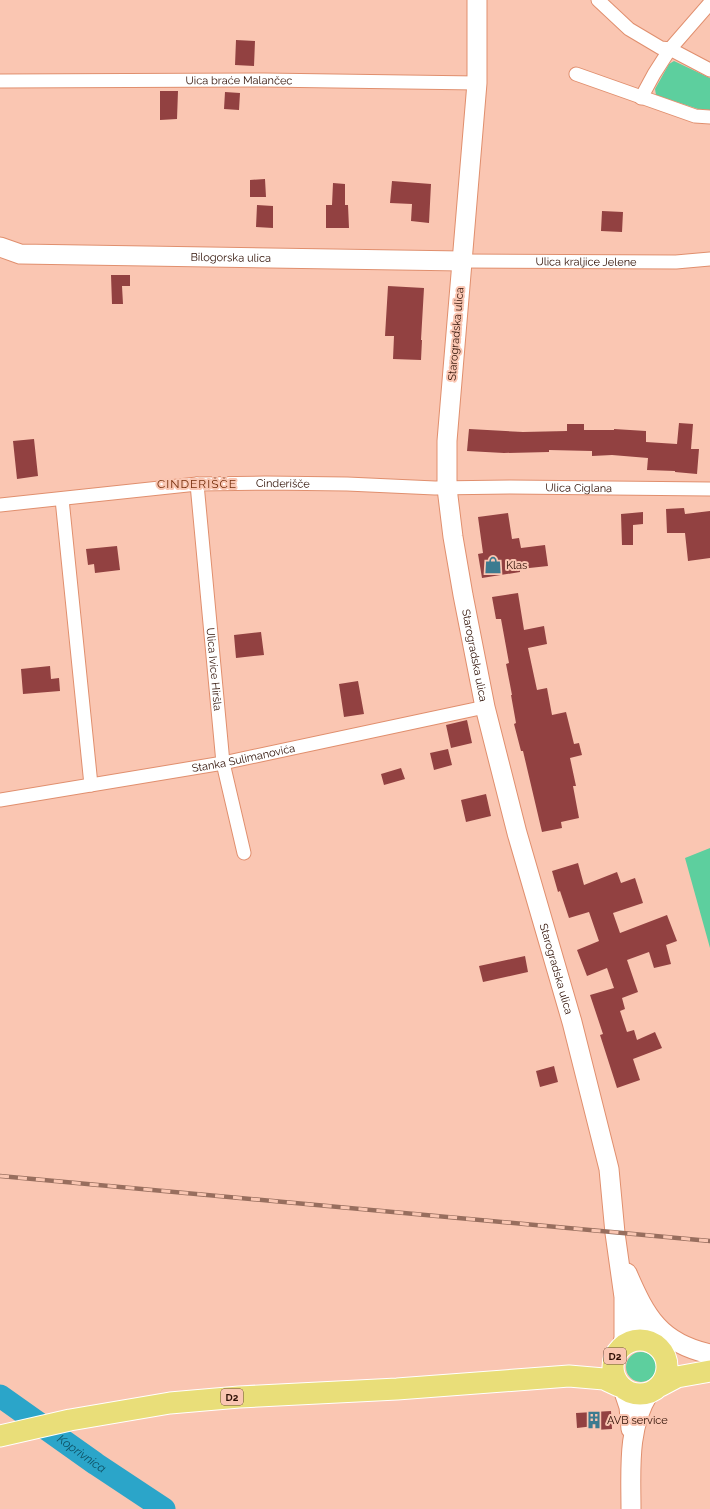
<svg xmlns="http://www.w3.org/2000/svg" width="710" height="1509" viewBox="0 0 710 1509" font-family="Raleway,sans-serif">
<rect width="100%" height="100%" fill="#fac6b2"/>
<path fill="#5dcf9e" d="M674,61L710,78V110L698,109L656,95L655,89L669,64Z
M710,848V948L685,858Z
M626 1367a15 15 0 1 1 30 0a15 15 0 1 1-30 0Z"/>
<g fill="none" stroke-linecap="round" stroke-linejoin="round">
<path stroke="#2ba5c9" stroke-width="23" id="s1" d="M0,1396L96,1464L164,1509"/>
</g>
<path fill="#924141" d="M236,40L255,41L254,66L235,65Z
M160,91H178L177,119L160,120Z
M225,92L240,93L239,110L224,109Z
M265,179L266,197H250V180Z
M392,181L431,184L429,223L411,221L412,204L390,203Z
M333,183L345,184V205H348L349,228H326V205H332Z
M257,205L273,206V228L256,227Z
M602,211L623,212L622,232L601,231Z
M111,275H130V286H122L123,304H112Z
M388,286L424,288L421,340H422L421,360L393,359L394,336H385Z
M679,423L693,424L691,449H699L697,474L675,472V471L647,470L648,458L612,455L592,456V451L549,450V452L504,453L467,451L469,429L523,432L567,431V424H584V430H614V429L646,431V442L677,444Z
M34,439L38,476L17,479L13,441Z
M684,508L685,514L710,511V558L688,561L685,533H667L666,509Z
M643,512V524L633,525V545H622L621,514Z
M508,513L512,539L519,538L521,548L545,545L548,566L520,569V572L482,578L478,554L483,553L478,517Z
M117,546L120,570L95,573L94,564L88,565L86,549Z
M518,593L524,630L544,626L547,644L528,648L537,690L547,688L552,715L566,712L574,744L579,743L582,755L570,758L576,786H573L579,818L561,822L562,828L542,832L523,751H521L514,724L516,723L511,695H512L506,664L509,663L501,619H496L492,597Z
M261,632L264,655L236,658L234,635Z
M50,666L51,679L59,678L60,691L23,694L21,669Z
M358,681L364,714L344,717L339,684Z
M467,720L472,743L451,748L446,725Z
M448,749L452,765L434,770L430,753Z
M401,768L405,779L384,785L381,774Z
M486,794L491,816L466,822L461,800Z
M578,863L584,885L617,872L621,883L635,878L643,903L613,913L620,933L667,915L677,941L666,945L671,964L654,968L649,952L627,960L638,992L622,998L625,1009L620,1011L627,1032L634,1030L637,1040L655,1032L662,1048L633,1059L640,1080L617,1088L600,1035L603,1034L590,995L614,988L607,968L587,976L577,950L599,941L589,912L569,918L560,891L558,892L552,871Z
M525,956L528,972L483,982L479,966Z
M554,1066L558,1082L540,1087L536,1071Z
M611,1411L612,1429L595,1430L594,1426L577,1428L576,1413Z"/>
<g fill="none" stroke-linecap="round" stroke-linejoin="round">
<g stroke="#e08f6e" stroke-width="15">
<g id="minor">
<path d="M598,0L629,29L661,48L670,49L710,70"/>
<path d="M576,74L695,116L710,117"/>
<path id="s2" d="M1,81L264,80L477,83"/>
<path d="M641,98L654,74L670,49L710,3"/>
<path id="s3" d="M462,261L676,262L710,259"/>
<path id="s4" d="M197,484L223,763L244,853"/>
<path d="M62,499L91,785"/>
<path id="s5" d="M0,505L197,484L265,483L347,484L435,488L510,487L710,489"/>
<path id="s6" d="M0,800L223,763L485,707"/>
</g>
</g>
<g stroke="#e08f6e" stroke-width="21">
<g id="secondary">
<path id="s7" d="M477,0V83L447,441V488L453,537L463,595L485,707L517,833L572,1022L609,1169L615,1233L624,1297V1338L622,1346"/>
<path id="s8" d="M0,247L20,254L462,261"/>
<path d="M627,1273C646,1317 660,1343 710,1354"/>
<path d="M627,1306L636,1327L647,1340"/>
<path d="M623,1389L629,1407L631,1429"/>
<path d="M631,1509C631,1470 627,1428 649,1393"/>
</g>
</g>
<g stroke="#fff" stroke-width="23">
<path id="primary" d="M613 1367a27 27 0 1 1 54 0a27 27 0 1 1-54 0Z
M660,1386L677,1377L710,1371
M0,1436L70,1420L170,1403L239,1397L397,1389L569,1376L604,1379L619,1386"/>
</g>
<use href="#minor" stroke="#fff" stroke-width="13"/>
<use href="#secondary" stroke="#fff" stroke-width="19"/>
<use href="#primary" stroke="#e9de79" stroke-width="21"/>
<g stroke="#986e5e" stroke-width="4.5">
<path id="rail" d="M0,1176L710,1241"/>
</g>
<use href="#rail" stroke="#fac6b2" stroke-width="3" stroke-dasharray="9" stroke-linecap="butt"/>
</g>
<defs>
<g id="shop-bare" transform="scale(1.38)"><path d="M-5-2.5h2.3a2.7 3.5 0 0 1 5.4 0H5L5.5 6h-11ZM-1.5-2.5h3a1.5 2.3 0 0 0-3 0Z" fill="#3c7b90" stroke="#fac6b2" stroke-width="2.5" paint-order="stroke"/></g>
<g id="building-bare" transform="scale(1.38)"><path d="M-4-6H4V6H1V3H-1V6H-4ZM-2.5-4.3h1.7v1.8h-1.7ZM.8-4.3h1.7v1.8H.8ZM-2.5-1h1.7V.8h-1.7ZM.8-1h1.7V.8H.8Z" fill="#3c7b90" stroke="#fac6b2" stroke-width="2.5" paint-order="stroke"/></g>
</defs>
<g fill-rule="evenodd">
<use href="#shop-bare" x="493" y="565"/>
<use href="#building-bare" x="594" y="1420"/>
</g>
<g text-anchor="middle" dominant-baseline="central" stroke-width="4" stroke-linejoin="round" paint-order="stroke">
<g fill="#fac6b2" stroke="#6b4638" stroke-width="1">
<rect x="604" y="1348" width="22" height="16" rx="3"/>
<rect x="221" y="1389" width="22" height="16" rx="3"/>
</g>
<g font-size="10" font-weight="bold" fill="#2e0f04">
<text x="615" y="1356">D2</text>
<text x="232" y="1397">D2</text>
</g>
<g font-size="11" fill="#2e0f04" stroke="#fac6b2">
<text stroke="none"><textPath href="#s2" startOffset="238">Uica braće Malančec</textPath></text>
<text stroke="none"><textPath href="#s8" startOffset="232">Bilogorska ulica</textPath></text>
<text stroke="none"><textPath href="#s3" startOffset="124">Ulica kraljice Jelene</textPath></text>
<text transform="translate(456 334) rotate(-85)">Starogradska ulica</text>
<text stroke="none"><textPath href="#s5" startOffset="284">Cinderišče</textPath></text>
<text stroke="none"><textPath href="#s5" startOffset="580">Ulica Ciglana</textPath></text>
<text stroke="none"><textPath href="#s7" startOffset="659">Starogradska ulica</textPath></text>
<text stroke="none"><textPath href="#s4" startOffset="186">Ulica Ivice Hiršla</textPath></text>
<text stroke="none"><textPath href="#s6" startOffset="247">Stanka Sulimanovića</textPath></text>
<text stroke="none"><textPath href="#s7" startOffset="983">Starogradska ulica</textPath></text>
</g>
<g font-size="11" fill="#2e0f04" stroke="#fac6b2" text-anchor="start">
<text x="506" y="565">Klas</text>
<text x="607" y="1420">AVB service</text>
</g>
<g font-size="12" letter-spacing="1" fill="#752e0b" stroke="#fac6b2">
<text x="197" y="484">CINDERIŠČE</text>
</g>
<g font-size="12" font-style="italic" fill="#0f5063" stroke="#fac6b2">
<text stroke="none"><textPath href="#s1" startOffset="100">Koprivnica</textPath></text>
</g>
</g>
</svg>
